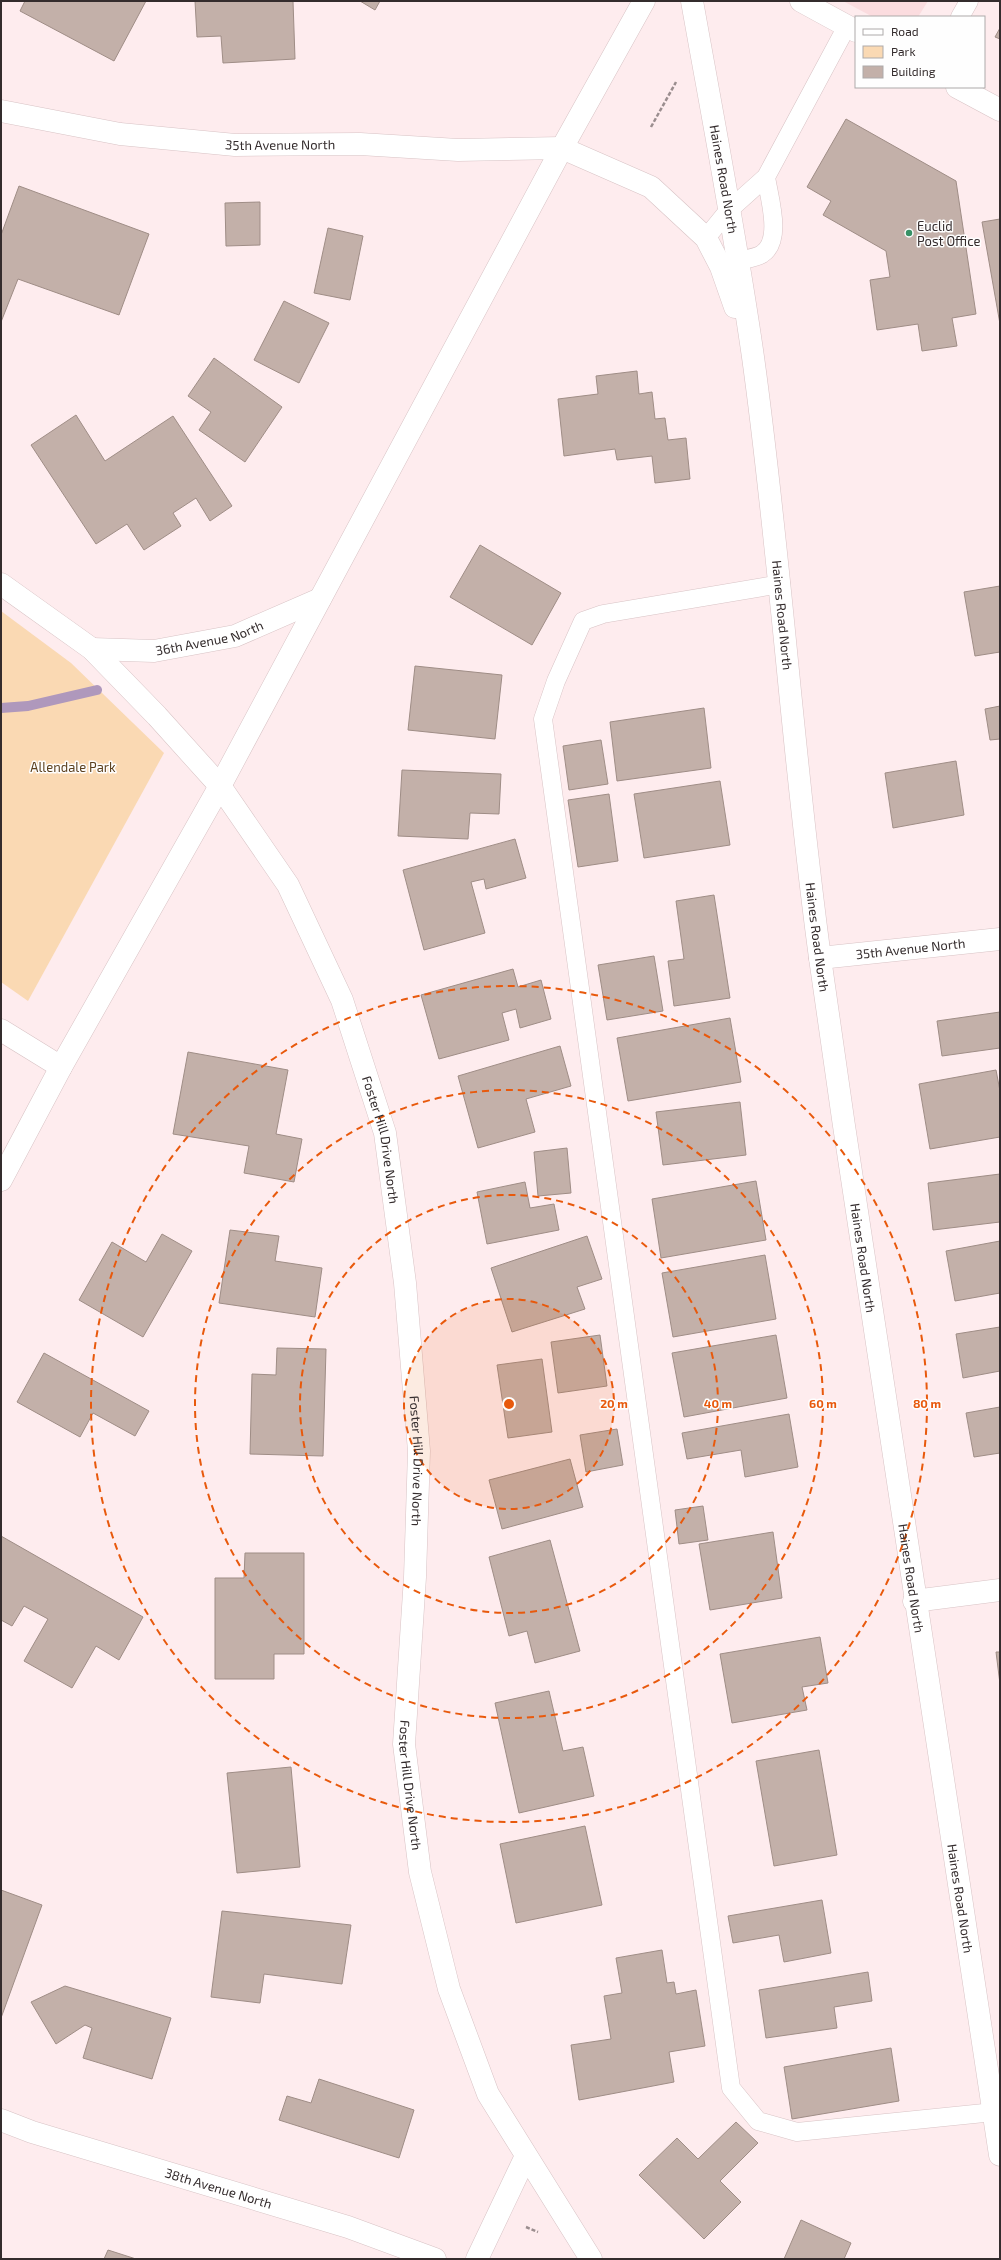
<svg xmlns="http://www.w3.org/2000/svg" width="1001" height="2260" viewBox="0 0 1001 2260" font-family="'Exo 2',sans-serif">
<rect width="100%" height="100%" fill="#feecee"/>
<path fill="#fbdcdf" d="M843,1H928L918,17H873Z"/>
<path fill="#fad9b3" d="M1,611L71,663L164,753L28,1001L1,982Z"/>
<g fill="none" stroke-linecap="round" stroke-linejoin="round">
<path stroke="#af98bc" stroke-width="10" d="M1,708L28,706L97,690"/>
</g>
<path fill="#c3b0a9" stroke="#9f8d86" d="M25,1H146L114,61L20,11Z
M195,1H293L295,59L223,63L221,36L197,37Z
M360,1H380L375,10Z
M1000,28V39L995,37Z
M846,119L956,181L976,314L952,318L957,346L922,351L918,324L877,330L870,280L890,277L886,251L823,215L831,201L807,187Z
M19,186L149,234L119,315L18,279L1,322V235Z
M260,202V245L226,246L225,203Z
M1000,219V324L982,222Z
M328,228L363,236L350,300L314,293Z
M284,301L329,323L299,383L254,360Z
M214,358L282,407L245,462L199,430L211,412L188,396Z
M637,371L639,394L652,392L655,419L665,418L668,440L686,438L690,479L655,483L652,456L617,460L615,449L564,456L558,399L598,394L596,376Z
M76,415L105,461L173,416L232,506L210,521L196,498L173,513L181,526L144,550L127,524L96,544L31,445Z
M480,545L561,593L532,645L450,597Z
M1000,586V652L975,656L964,592Z
M415,666L502,675L495,739L408,730Z
M1000,706V739L990,740L985,709Z
M704,708L711,768L617,781L610,722Z
M601,740L608,784L569,790L563,746Z
M956,761L964,815L893,828L885,773Z
M402,770L501,774L499,814L470,813L468,839L398,836Z
M720,781L730,845L644,858L634,794Z
M609,794L618,861L578,867L568,800Z
M515,839L526,878L486,889L484,879L471,882L485,933L424,950L403,870Z
M714,895L730,998L674,1006L668,961L684,959L676,901Z
M654,956L663,1011L607,1020L598,965Z
M513,969L518,987L541,980L551,1019L520,1028L516,1009L502,1013L509,1040L439,1059L421,995Z
M1000,1012V1048L942,1056L937,1021Z
M730,1018L741,1082L628,1101L617,1038Z
M560,1046L571,1086L526,1099L535,1132L478,1148L458,1076Z
M188,1052L288,1070L276,1134L302,1139L294,1182L244,1173L249,1146L173,1134Z
M996,1070L1000,1091V1137L930,1149L919,1084Z
M740,1102L746,1155L663,1165L656,1112Z
M567,1148L571,1193L538,1196L534,1152Z
M1000,1174V1222L933,1230L928,1183Z
M756,1181L766,1240L661,1258L652,1199Z
M525,1182L530,1208L554,1204L559,1230L487,1244L477,1192Z
M230,1230L279,1236L275,1261L322,1268L315,1317L219,1303Z
M162,1234L192,1251L143,1337L79,1300L112,1242L146,1262Z
M587,1236L602,1279L577,1287L585,1309L512,1332L491,1268Z
M1000,1241V1293L955,1301L946,1251Z
M765,1255L776,1319L673,1337L662,1273Z
M1000,1327V1371L963,1378L956,1334Z
M600,1335L607,1386L558,1393L551,1342Z
M776,1335L787,1398L684,1417L672,1353Z
M277,1348L326,1349L323,1456L250,1454L252,1374L276,1375Z
M44,1353L149,1411L135,1436L93,1413L80,1437L17,1402Z
M542,1359L552,1432L508,1438L497,1365Z
M1000,1407V1453L974,1457L966,1413Z
M789,1414L798,1467L745,1477L741,1450L687,1459L682,1433Z
M617,1429L623,1465L586,1472L580,1435Z
M570,1459L583,1507L502,1529L489,1480Z
M703,1506L708,1540L679,1544L675,1510Z
M773,1532L782,1598L710,1610L699,1544Z
M1,1536L143,1617L119,1660L96,1646L72,1688L24,1661L48,1619L24,1606L12,1626L1,1620Z
M550,1540L580,1651L535,1663L527,1631L509,1636L489,1557Z
M245,1553H304V1654H274V1679H215V1578H244Z
M820,1637L828,1683L802,1687L807,1710L732,1723L720,1654Z
M996,1652H1000V1684Z
M549,1691L563,1751L583,1747L594,1796L519,1813L495,1703Z
M819,1750L837,1855L774,1866L756,1761Z
M291,1767L300,1867L237,1873L227,1773Z
M585,1826L602,1905L516,1923L500,1844Z
M1,1890L42,1905L1,2018Z
M822,1900L831,1953L784,1962L779,1935L733,1943L728,1916Z
M222,1911L351,1925L342,1984L264,1974L260,2003L211,1997Z
M662,1950L667,1983L674,1982L676,1994L696,1990L705,2046L669,2052L674,2082L579,2100L571,2045L611,2039L604,1996L622,1993L616,1958Z
M868,1972L872,2001L834,2007L837,2028L766,2038L759,1990Z
M65,1986L171,2018L152,2079L83,2058L92,2028L85,2025L56,2044L31,2002Z
M891,2048L899,2101L792,2119L784,2067Z
M319,2079L414,2110L399,2158L279,2120L287,2096L311,2103Z
M736,2122L758,2143L720,2181L741,2202L704,2239L639,2175L677,2138L698,2159Z
M801,2220L851,2243L844,2259H784Z
M108,2250L136,2259H104Z"/>
<g fill="none" stroke-linecap="round" stroke-linejoin="round">
<g stroke="#d8c3c5" stroke-width="19">
<path id="lane" d="M960,17L969,1
M706,238L728,211L766,177L847,26
M738,261C745,259 756,258 762,254C783,241 769,197 766,177
M781,584L603,614L583,621L556,681L543,719L731,2088L758,2121L797,2132L994,2112"/>
</g>
<g stroke="#d8c3c5" stroke-width="23">
<g id="street">
<path id="s1" d="M1,111L120,134L235,145L360,144L458,150L562,148"/>
<path id="s2" d="M1,584L92,649L157,716L220,786L288,885L342,1000L385,1133L405,1283L419,1451L415,1577L404,1744L420,1872L449,1989L488,2094L591,2259"/>
<path id="s3" d="M92,649L154,651L235,636L320,599"/>
<path id="s4" d="M820,958L1000,939"/>
<path d="M1,1030L61,1067"/>
<path d="M914,1601L1000,1590"/>
<path d="M477,2259L526,2156"/>
</g>
</g>
<g stroke="#d8c3c5" stroke-width="23">
<g id="secondary">
<path id="s5" d="M692,1C713,119 736,238 753,357C781,559 793,763 821,965C877,1362 939,1758 1000,2155"/>
<path d="M801,1L856,31"/>
<path d="M957,87L1000,110"/>
<path d="M562,148L651,187L706,238L721,267L735,307"/>
<path d="M1,1180L61,1067L220,786L562,148L644,1"/>
<path id="s6" d="M1,2120L32,2132L348,2227L435,2259"/>
</g>
</g>
<path stroke="#9b8e8f" stroke-width="2.5" stroke-dasharray="4 2" stroke-linecap="butt" d="M651,127L676,82
M526,2227L538,2232"/>
<use href="#lane" stroke="#fff" stroke-width="18"/>
<use href="#street" stroke="#fff" stroke-width="22"/>
<use href="#secondary" stroke="#fff" stroke-width="22"/>
</g>
<circle cx="509" cy="1404" r="105" fill="#e8590c" fill-opacity=".12"/>
<g fill="none" stroke="#e8590c" stroke-width="2" stroke-dasharray="7 5">
<circle cx="509" cy="1404" r="105"/>
<circle cx="509" cy="1404" r="209"/>
<circle cx="509" cy="1404" r="314"/>
<circle cx="509" cy="1404" r="418"/>
</g>
<circle fill="#379166" stroke="#fefefe" stroke-width="1.5" cx="909" cy="233" r="4"/>
<g text-anchor="middle" dominant-baseline="central" stroke-width="3" stroke-linejoin="round" paint-order="stroke">
<g font-size="13" fill="#342c2d" stroke="#fefefe">
<text stroke="none"><textPath href="#s1" startOffset="282">35th Avenue North</textPath></text>
<text stroke="none"><textPath href="#s5" startOffset="181">Haines Road North</textPath></text>
<text stroke="none"><textPath href="#s5" startOffset="621">Haines Road North</textPath></text>
<text stroke="none"><textPath href="#s3" startOffset="119">36th Avenue North</textPath></text>
<text stroke="none"><textPath href="#s5" startOffset="945">Haines Road North</textPath></text>
<text stroke="none"><textPath href="#s4" startOffset="91">35th Avenue North</textPath></text>
<text stroke="none"><textPath href="#s2" startOffset="692">Foster Hill Drive North</textPath></text>
<text stroke="none"><textPath href="#s5" startOffset="1269">Haines Road North</textPath></text>
<text stroke="none"><textPath href="#s2" startOffset="1016">Foster Hill Drive North</textPath></text>
<text stroke="none"><textPath href="#s5" startOffset="1593">Haines Road North</textPath></text>
<text stroke="none"><textPath href="#s2" startOffset="1341">Foster Hill Drive North</textPath></text>
<text stroke="none"><textPath href="#s5" startOffset="1917">Haines Road North</textPath></text>
<text stroke="none"><textPath href="#s6" startOffset="228">38th Avenue North</textPath></text>
</g>
<g font-size="13" fill="#342c2d" stroke="#fefefe" text-anchor="start">
<text x="917" y="226">Euclid<tspan x="917" dy="15">Post Office</tspan></text>
</g>
<g font-size="13" fill="#5c411f" stroke="#fefefe">
<text x="73" y="767">Allendale Park</text>
</g>
</g>
<circle cx="509" cy="1404" r="6" fill="#e8590c" stroke="#fefefe" stroke-width="2"/>
<g font-size="12" text-anchor="middle" font-weight="bold" fill="#e8590c" stroke="#fefefe" stroke-width="3" stroke-linejoin="round" paint-order="stroke">
<text x="614" y="1408">20 m</text>
<text x="718" y="1408">40 m</text>
<text x="823" y="1408">60 m</text>
<text x="927" y="1408">80 m</text>
</g>
<rect width="1001" height="2260" fill="none" stroke="#342c2d" stroke-width="4"/>
<rect x="855" y="16" width="130" height="72" fill="#fefefe" stroke="#adaaaa"/>
<rect x="863" y="29" width="20" height="6" fill="#ffffff" stroke="#adaaaa"/>
<text x="891" y="36" font-size="12" fill="#342c2d">Road</text>
<rect x="863" y="46" width="20" height="12" fill="#fad9b3" stroke="#adaaaa"/>
<text x="891" y="56" font-size="12" fill="#342c2d">Park</text>
<rect x="863" y="66" width="20" height="12" fill="#c3b0a9" stroke="#adaaaa"/>
<text x="891" y="76" font-size="12" fill="#342c2d">Building</text>
</svg>
